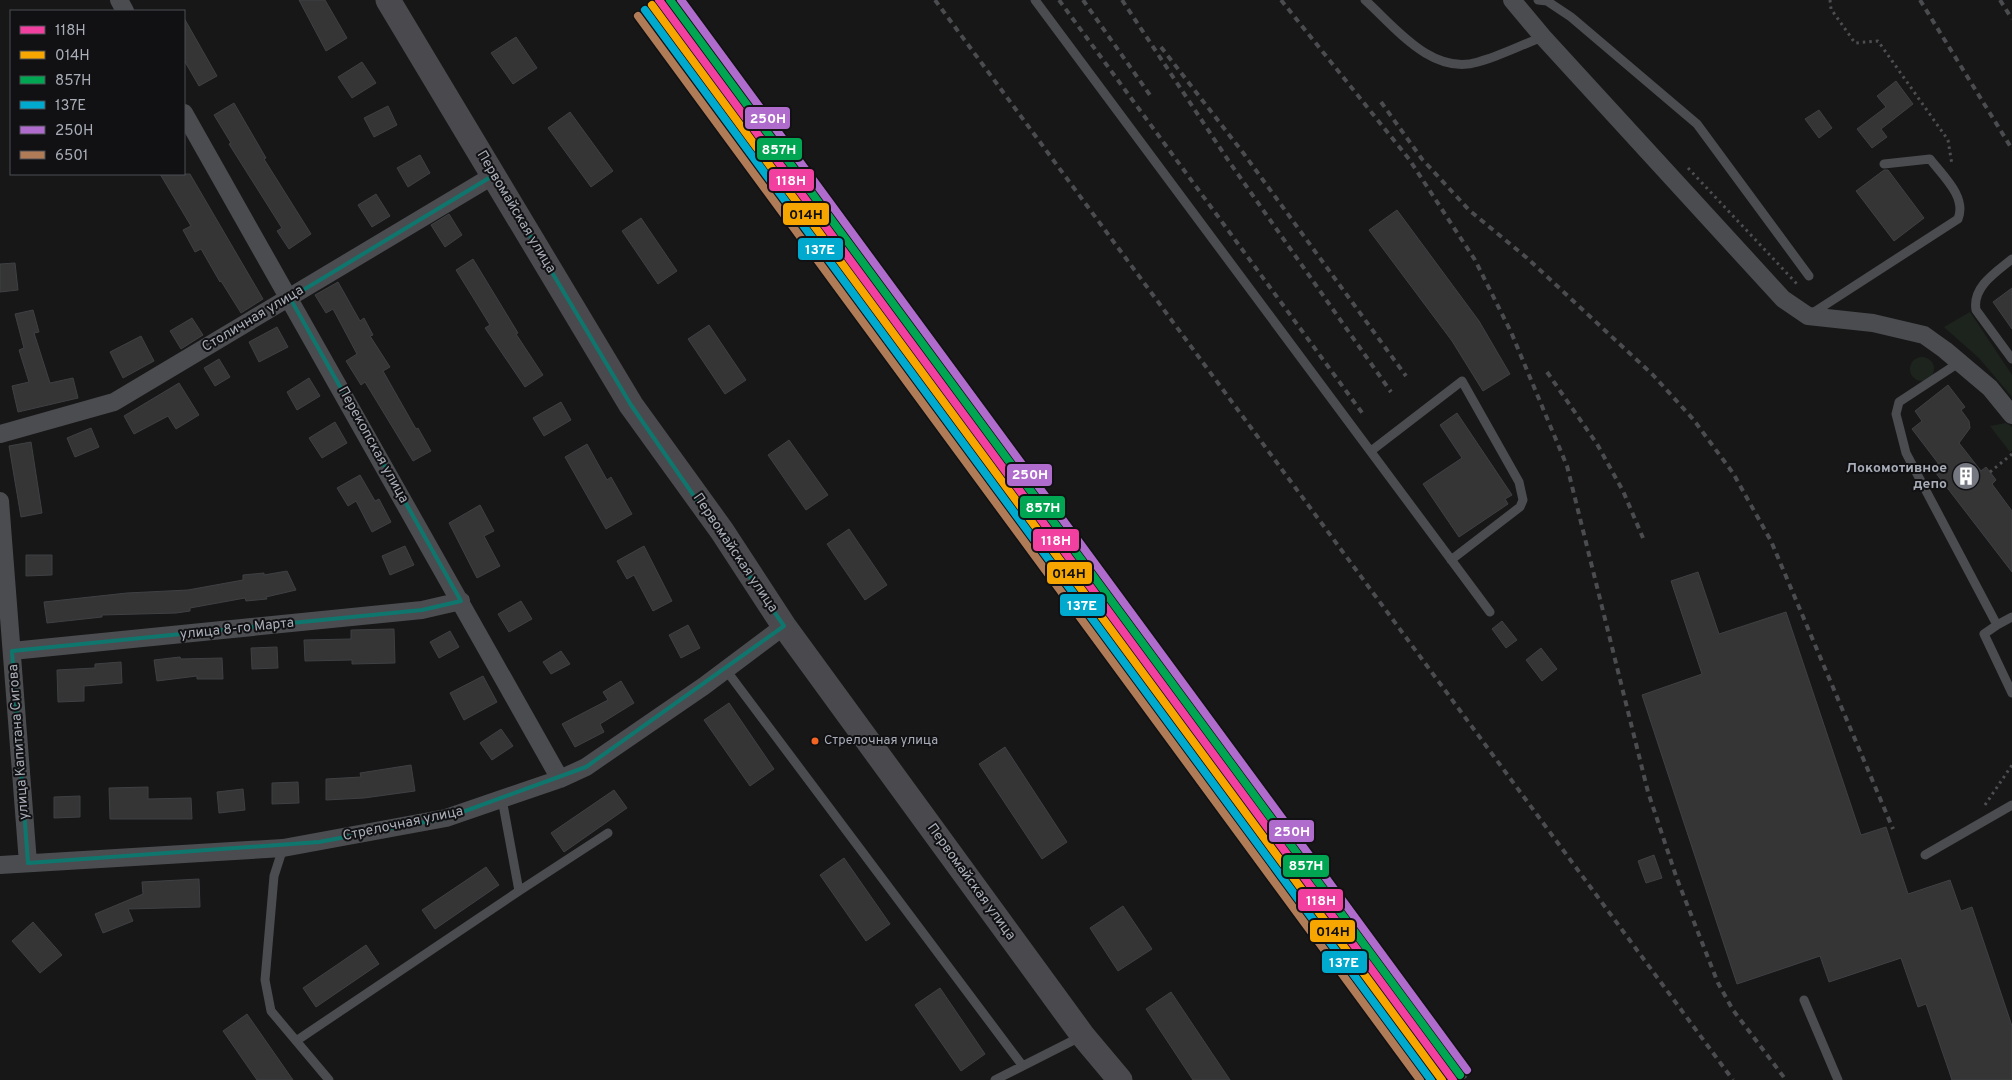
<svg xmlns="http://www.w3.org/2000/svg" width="2012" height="1080" viewBox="0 0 2012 1080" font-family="Overpass,sans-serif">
<rect width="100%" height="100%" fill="#171717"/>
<path fill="#1d241e" d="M1970,312L2012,375V397L1979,358L1944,327Z
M1910 369a12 12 0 1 1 24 0a12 12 0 1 1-24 0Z
M2006,423L2012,427V451L2010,452L1990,426Z"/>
<path fill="#353536" stroke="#3f4043" d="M299,0H325L347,38L326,51Z
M184,18L217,76L199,86L184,60Z
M516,37L537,68L513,84L491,53Z
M362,62L376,83L352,98L338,77Z
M1896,81L1913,104L1881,129L1887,137L1872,148L1857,129L1886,107L1877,96Z
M234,103L266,158L264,159L311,234L289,249L277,231L282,228L229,144L231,143L214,115Z
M388,106L397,125L374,137L364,118Z
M1819,110L1832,128L1819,138L1805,119Z
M570,112L613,171L591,187L548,128Z
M420,155L430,173L408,187L397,168Z
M1884,170H1888L1924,218L1894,241L1856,191Z
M160,174H190L263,299L241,313L221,281L220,282L201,249L195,252L183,230L191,226Z
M376,194L390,216L372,227L358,205Z
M1397,210L1479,321L1510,374L1483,391L1452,341L1369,230Z
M449,214L462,235L445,247L431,225Z
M641,218L677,271L658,284L622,231Z
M473,259L518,333L516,334L543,375L525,387L485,328L490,325L456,270Z
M15,263L18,290L0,292V264Z
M338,282L360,321L364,318L373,335L370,336L390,367L383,371L416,429L418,428L431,451L413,461L365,382L361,385L346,361L357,354L333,309L326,313L315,295Z
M2012,288V329L1993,302Z
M33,310L39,332L34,333L50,383L73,378L78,398L18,412L12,386L29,382L19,350L24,348L15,314Z
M192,318L203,335L181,349L170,331Z
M709,325L746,380L725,394L688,339Z
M277,327L288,347L259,362L249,342Z
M141,336L154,361L123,378L110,352Z
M219,359L230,377L215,386L204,368Z
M309,378L320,396L297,410L287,392Z
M179,383L199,415L176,429L168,416L134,434L124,416Z
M1948,385L1965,407L1961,410L1969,421L1970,428L1959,443L1981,471L1986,467L1990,472L1996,480L1992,484L2012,511V572L1932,468L1938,463L1912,429L1922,421L1915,411Z
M561,402L571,420L544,436L533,418Z
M1457,413L1512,495L1505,499L1508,504L1459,537L1423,484L1462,458L1440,425Z
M335,422L347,443L322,458L309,438Z
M91,428L99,447L75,457L67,438Z
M789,440L828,495L806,510L768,455Z
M31,442L42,513L21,517L9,446Z
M587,444L607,480L611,477L632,514L606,529L565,457Z
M360,475L375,501L379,499L391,522L372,532L356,501L348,506L337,488Z
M480,505L494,531L484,536L500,566L477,578L449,523Z
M849,529L887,585L865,600L827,544Z
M405,546L414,565L390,575L382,556Z
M644,546L672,601L653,611L634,575L627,579L617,561Z
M26,555H52V575L26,576Z
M287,571L296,590L266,597L267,599L246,601L245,598L190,608V611L176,613L102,615V617L47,623L44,602L127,593L188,590L243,580V575L264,573V575Z
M1698,572L1719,634L1786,612L1861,835L1886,827L1908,894L1950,880L1961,911L1972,907L2012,1026V1080H1952L1926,1004L1918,1007L1901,958L1829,982L1820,956L1737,984L1642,695L1702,674L1671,581Z
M521,601L532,619L509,632L498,614Z
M1502,621L1517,640L1506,648L1492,629Z
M688,625L700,648L681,658L669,635Z
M394,629L395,663L352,664V660L305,661L304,640L351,639V630Z
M450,631L459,647L439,658L430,642Z
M277,647L278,668L252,669L251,648Z
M1541,648L1557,669L1542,681L1526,660Z
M561,651L570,664L551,674L543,662Z
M180,657L181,659L222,658L223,679H197V676L157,681L154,660Z
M121,662L122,683L84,686V701L58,702L57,670L95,668V664Z
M483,676L497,702L464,720L450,693Z
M621,681L634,703L600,724L604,732L575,747L562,724L608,700L603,692Z
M729,703L774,769L750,786L704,720Z
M501,729L513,746L492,760L480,743Z
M1005,747L1067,842L1042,859L979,764Z
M411,765L415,791L364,798L326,800V779L361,777L360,773Z
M298,782L299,803L272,804V783Z
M148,787V799L191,798L192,819H110L109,788Z
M243,789L245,810L219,813L217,792Z
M614,790L627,808L564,852L551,833Z
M80,796V817L54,818V797Z
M1654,855L1662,878L1646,883L1638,861Z
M844,858L890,924L866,941L820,875Z
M486,867L499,885L435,929L422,910Z
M199,879L200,907L128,909L133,921L103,933L95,914L143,894L142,882Z
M1123,906L1152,949L1118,971L1090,928Z
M33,922L62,955L40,973L12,941Z
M366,945L379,964L316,1007L303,988Z
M940,988L985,1054L961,1071L915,1005Z
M1171,992L1230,1080H1193L1146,1009Z
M247,1014L293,1080H257L223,1031Z"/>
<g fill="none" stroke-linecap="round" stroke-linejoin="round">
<path stroke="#4d4e52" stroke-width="3" stroke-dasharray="2.5 4" stroke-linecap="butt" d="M1830,0L1831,9L1855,43L1878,41L1948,140L1952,165
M1688,168L1797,284
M1990,472L2012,454
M1985,805L2012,765"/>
<path stroke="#4b4c50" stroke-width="9" d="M1035,0L1490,612
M1365,0C1395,27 1432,76 1478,62C1500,56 1521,45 1543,37
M1538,0L1547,1L1571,17L1697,124L1809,276
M2012,259C1996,272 1972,287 1976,310L2012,359
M1808,316L1958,219C1967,197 1943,176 1930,159L1884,164
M1960,362L1899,402L1896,414L1906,453L1997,625L2012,617
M1371,451L1462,381L1519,482L1523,500L1520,507L1451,560
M1997,625L1984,634L2012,693
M726,670L1022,1065
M283,848L274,876L265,980L271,1011L329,1080
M1925,855L2012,805
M519,891L608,833
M1804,1000L1838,1080
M296,1041L519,891L502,799
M995,1080L1080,1037"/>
<path stroke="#4b4c50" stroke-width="18" d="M119,0L125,11
M1512,0L1543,37L1783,299L1808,316L1873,323L1924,335L1945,350L1990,388L2012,415
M184,113L560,779
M0,434L114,402L494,175
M0,501L28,863
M12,651L422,610L461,601
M0,865L283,848L446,818L560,779L586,767L704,686L784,626"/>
<path stroke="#4a4a4e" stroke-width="25" d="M388,0L631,405L722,531L784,626L1083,1036L1120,1080"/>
<path stroke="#4b4c4f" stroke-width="4" stroke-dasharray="6 5" stroke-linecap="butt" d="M675,0L1467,1080
M935,0L1733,1080
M1059,0L1363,414
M1083,0L1152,98
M1122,0L1230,163L1391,392
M1281,0L1409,159L1475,260L1511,332L1567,466L1648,792L1677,879L1718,983L1733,1010L1786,1080
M1920,0L2012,149
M2000,0L2012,19
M1161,47L1244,154L1406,376
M1381,102L1422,159L1469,210L1527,258L1653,375L1693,419L1733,473L1771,541L1893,829
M1547,372L1597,444L1623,491L1643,538"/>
<g stroke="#111113" stroke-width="11">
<path id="rail-1" d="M659,0L1453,1080"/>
</g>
<g stroke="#111113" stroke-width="11">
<path id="rail-2" d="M652,5L1442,1080"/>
</g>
<g stroke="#111113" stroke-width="11">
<path id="rail-3" d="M670,0L1460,1075"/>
</g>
<g stroke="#111113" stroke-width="11">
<path id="rail-4" d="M645,10L1431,1080"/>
</g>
<g stroke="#111113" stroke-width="11">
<path id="rail-5" d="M681,0L1467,1070"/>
</g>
<g stroke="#111113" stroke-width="11">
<path id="rail-6" d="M638,16L1420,1080"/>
</g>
<use href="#rail-1" stroke="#f240a1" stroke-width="8"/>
<use href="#rail-2" stroke="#f7a600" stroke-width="8"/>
<use href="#rail-3" stroke="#00a651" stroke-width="8"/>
<use href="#rail-4" stroke="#00a9ce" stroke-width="8"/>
<use href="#rail-5" stroke="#b06ccc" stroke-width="8"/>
<use href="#rail-6" stroke="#b07c57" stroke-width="8"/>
</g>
<path fill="none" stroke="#0f766e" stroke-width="4" stroke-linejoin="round" d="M494,175L631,405L784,626L586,767L446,818L319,842L28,863L12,651L422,610L461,601L290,298Z"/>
<defs>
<g id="building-disc" transform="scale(1.4375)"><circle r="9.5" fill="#757880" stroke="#111113"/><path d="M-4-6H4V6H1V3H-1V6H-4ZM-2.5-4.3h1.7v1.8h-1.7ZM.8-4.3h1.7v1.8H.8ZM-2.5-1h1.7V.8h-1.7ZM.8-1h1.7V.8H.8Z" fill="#fff"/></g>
</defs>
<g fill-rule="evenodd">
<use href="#building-disc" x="1966" y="476"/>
</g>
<circle fill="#f26522" stroke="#111113" stroke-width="2" cx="815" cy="741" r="4.5"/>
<g text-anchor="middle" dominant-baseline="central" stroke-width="4" stroke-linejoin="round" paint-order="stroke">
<g font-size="13" fill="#a8adb8" stroke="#111113" text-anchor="start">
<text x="824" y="741">Стрелочная улица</text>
</g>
<g font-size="14" fill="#a8adb8" stroke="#111113">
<text transform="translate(516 212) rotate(59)">Первомайская улица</text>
<text transform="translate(253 319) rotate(-31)">Столичная улица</text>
<text transform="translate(373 445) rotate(61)">Перекопская улица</text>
<text transform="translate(735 553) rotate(56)">Первомайская улица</text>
<text transform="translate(237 629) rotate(-6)">улица 8-го Марта</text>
<text transform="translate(19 742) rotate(-94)">улица Капитана Сигова</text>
<text transform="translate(403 824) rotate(-12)">Стрелочная улица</text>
<text transform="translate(971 882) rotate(54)">Первомайская улица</text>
</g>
<g font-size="14" font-weight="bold" fill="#a8adb8" stroke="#111113" text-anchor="end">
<text x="1947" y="468">Локомотивное<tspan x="1947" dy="16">депо</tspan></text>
</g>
</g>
<g stroke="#111113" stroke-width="2">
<rect x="744" y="106" width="47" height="24" rx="5" fill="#b06ccc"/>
<rect x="756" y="137" width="47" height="24" rx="5" fill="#00a651"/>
<rect x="768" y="168" width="47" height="24" rx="5" fill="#f240a1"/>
<rect x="782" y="202" width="48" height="24" rx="5" fill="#f7a600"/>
<rect x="797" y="237" width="47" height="24" rx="5" fill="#00a9ce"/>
<rect x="1006" y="463" width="47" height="24" rx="5" fill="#b06ccc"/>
<rect x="1019" y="495" width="47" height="24" rx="5" fill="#00a651"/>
<rect x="1032" y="528" width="48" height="24" rx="5" fill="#f240a1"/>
<rect x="1046" y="561" width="47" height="24" rx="5" fill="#f7a600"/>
<rect x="1059" y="593" width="47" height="24" rx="5" fill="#00a9ce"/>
<rect x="1268" y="819" width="47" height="24" rx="5" fill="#b06ccc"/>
<rect x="1282" y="854" width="48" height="24" rx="5" fill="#00a651"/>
<rect x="1297" y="888" width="47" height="24" rx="5" fill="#f240a1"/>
<rect x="1309" y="919" width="47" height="24" rx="5" fill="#f7a600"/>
<rect x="1321" y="950" width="47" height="24" rx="5" fill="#00a9ce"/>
</g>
<g font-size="14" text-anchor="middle" font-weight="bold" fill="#fff">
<text x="768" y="123">250Н</text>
<text x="779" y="154">857Н</text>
<text x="791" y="185">118Н</text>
<text x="820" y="254">137Е</text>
<text x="1030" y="479">250Н</text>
<text x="1043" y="512">857Н</text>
<text x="1056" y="545">118Н</text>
<text x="1082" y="610">137Е</text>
<text x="1292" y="836">250Н</text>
<text x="1306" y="870">857Н</text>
<text x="1321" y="905">118Н</text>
<text x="1344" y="967">137Е</text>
</g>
<g font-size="14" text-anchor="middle" font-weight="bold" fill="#111">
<text x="806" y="219">014Н</text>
<text x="1069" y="578">014Н</text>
<text x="1333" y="936">014Н</text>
</g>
<rect x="10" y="10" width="175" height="165" fill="#111113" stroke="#4d4f55"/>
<rect x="20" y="26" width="25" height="8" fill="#f240a1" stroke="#4d4f55"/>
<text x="55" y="35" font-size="15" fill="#a8adb8">118Н</text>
<rect x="20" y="51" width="25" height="8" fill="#f7a600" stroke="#4d4f55"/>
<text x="55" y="60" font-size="15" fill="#a8adb8">014Н</text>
<rect x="20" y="76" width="25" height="8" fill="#00a651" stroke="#4d4f55"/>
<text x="55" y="85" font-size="15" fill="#a8adb8">857Н</text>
<rect x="20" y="101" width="25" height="8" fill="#00a9ce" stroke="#4d4f55"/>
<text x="55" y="110" font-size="15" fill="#a8adb8">137Е</text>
<rect x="20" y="126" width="25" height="8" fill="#b06ccc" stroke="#4d4f55"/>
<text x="55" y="135" font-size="15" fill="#a8adb8">250Н</text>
<rect x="20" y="151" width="25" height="8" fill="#b07c57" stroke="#4d4f55"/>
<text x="55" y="160" font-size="15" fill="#a8adb8">6501</text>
</svg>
